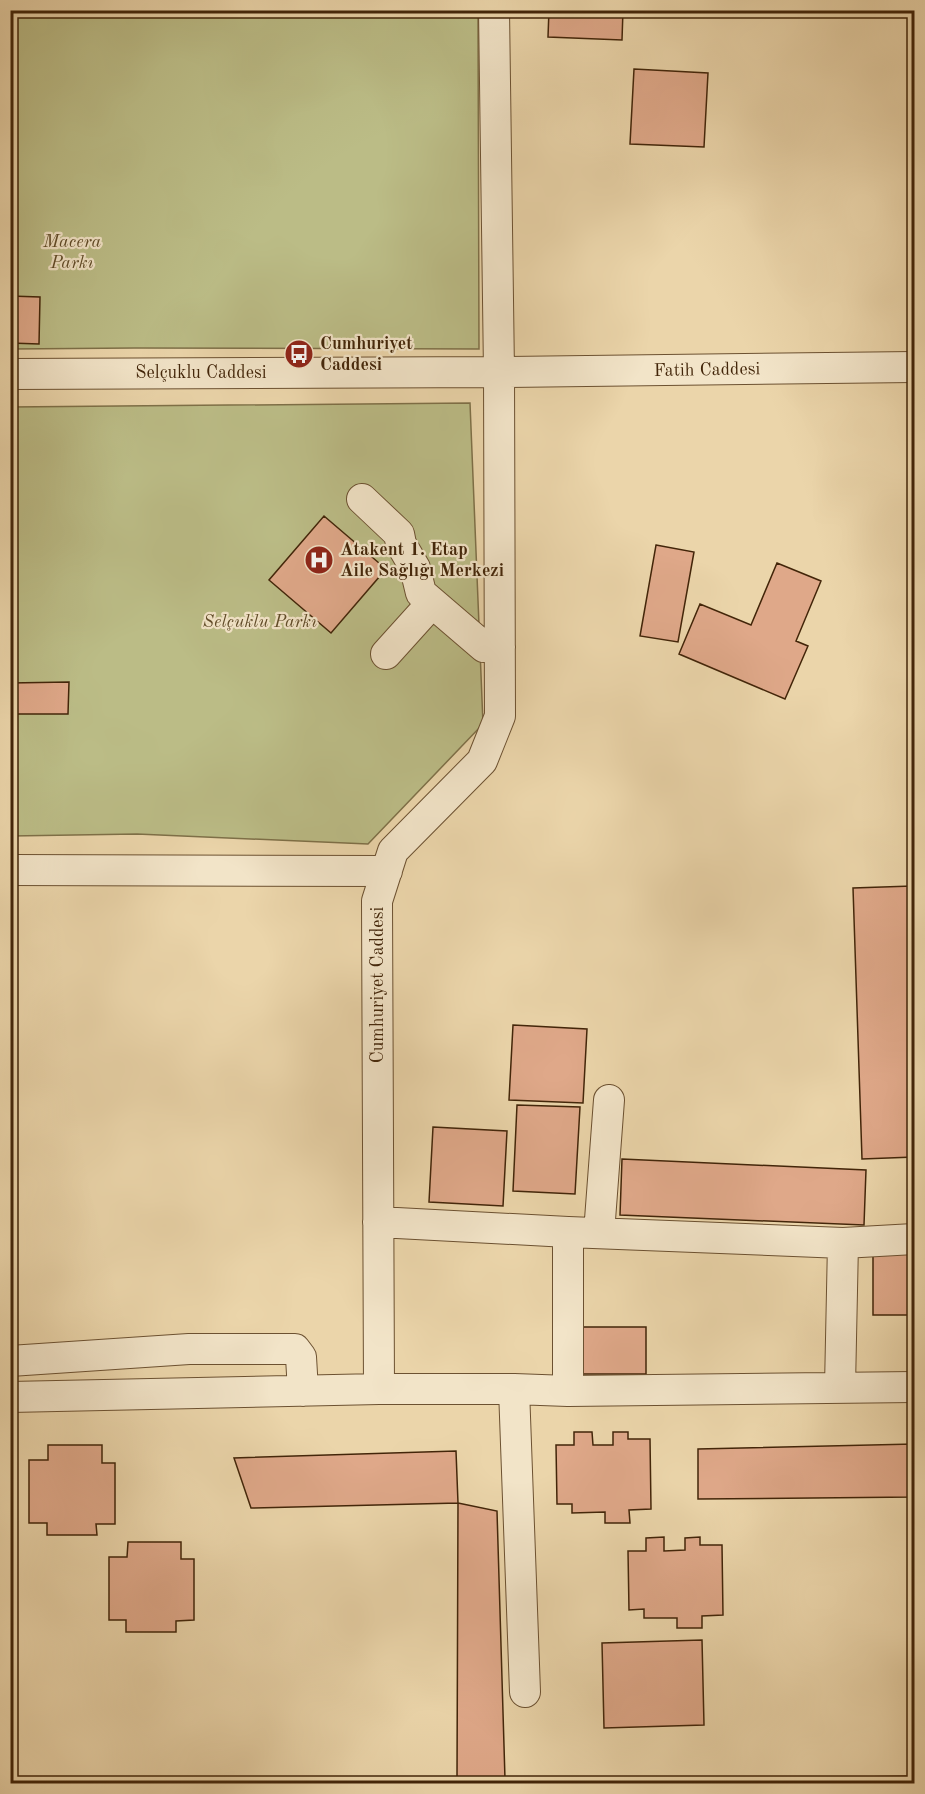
<svg xmlns="http://www.w3.org/2000/svg" width="925" height="1794" viewBox="0 0 925 1794" font-family="'Old Standard TT',serif">
<rect width="100%" height="100%" fill="#ebd5aa"/>
<filter id="stains"><feTurbulence type="fractalNoise" baseFrequency=".00333" numOctaves="4"/><feColorMatrix values="0 0 0 0 .2 0 0 0 0 .09 0 0 0 0 .02 0 0 0 .5 -.17"/></filter>
<radialGradient id="worn" r=".72"><stop offset=".6" stop-color="#630" stop-opacity="0"/><stop offset="1" stop-color="#630" stop-opacity=".3"/></radialGradient>
<path fill="#bbbc86" stroke="#7e7048" stroke-width="1.5" d="M10,11H478L479,349L135,348L11,349Z
M470,403L483,724L368,844L137,834L11,836L10,407Z"/>
<path fill="#dfa889" stroke="#422509" stroke-width="1.5" d="M549,10H623L622,40L548,37Z
M683,10H914V15L684,17Z
M634,69L708,73L704,147L630,144Z
M10,296L40,297L39,344L10,343Z
M324,516L386,569L331,633L269,580Z
M656,545L694,552L678,642L640,636Z
M777,563L821,581L796,641L808,646L785,699L679,654L700,604L751,625Z
M69,682L68,714H10V683Z
M912,886L914,973V1157L862,1159L853,888Z
M513,1025L587,1029L583,1103L509,1100Z
M517,1105L580,1107L575,1194L513,1191Z
M433,1127L507,1131L503,1206L429,1202Z
M622,1159L866,1170L864,1225L620,1215Z
M873,1251H914V1315H873Z
M582,1327H646V1374H581Z
M574,1432H592L593,1445H613V1432H628V1439H650L651,1509L629,1510L630,1523H605V1512L572,1513V1504H557L556,1445H574Z
M914,1444V1497L698,1499V1449Z
M48,1445H102V1463H115V1524H96L97,1535H47V1523H29V1460H48Z
M456,1451L458,1503L251,1508L234,1458Z
M458,1503L497,1511L505,1779L457,1780Z
M664,1537V1551L685,1550V1538L700,1537V1545H722L723,1615L702,1616V1628H677V1618H644V1609L629,1610L628,1551H646V1538Z
M128,1542H181V1559H194V1620L176,1621V1632H126V1620H109V1557H127Z
M702,1640L704,1725L604,1728L602,1643Z
M914,1776V1784H687V1780Z"/>
<g fill="none" stroke-linecap="round" stroke-linejoin="round">
<g stroke="#6c5131" stroke-width="32">
<path id="minor" d="M10,374L499,372L914,367
M362,499L399,534L401,544L415,568L421,593L484,647H500
M386,654L432,603
M10,870L387,871
M378,1222L568,1232L843,1243L914,1239
M599,1233L609,1100
M10,1361L189,1349H295L301,1357L303,1391
M840,1387L843,1243
M379,1389L377,901L393,851L482,761L500,716L499,372L494,10
M514,1389L525,1692
M568,1391V1232
M10,1397L379,1389H514L568,1391L914,1387"/>
</g>
<use href="#minor" stroke="#f2e4c8" stroke-width="30"/>
</g>
<defs>
<g id="bus-disc" transform="scale(1.5)"><circle r="9.5" fill="#8f2418" stroke="#f2e4c8"/><path d="M-5-6H5V4H4V6H2V4H-2V6H-4V4H-5ZM-3.5-4V0h7V-4ZM-3.5 1.2v1.5H-2V1.2ZM2 1.2v1.5H3.5V1.2Z" fill="#fff"/></g>
<g id="hospital-disc" transform="scale(1.5)"><circle r="9.5" fill="#8f2418" stroke="#f2e4c8"/><path d="M-5-5h3v3.5h4V-5h3V5h-3V1.5h-4V5h-3Z" fill="#fff"/></g>
</defs>
<g fill-rule="evenodd">
<use href="#bus-disc" x="299" y="354"/>
<use href="#hospital-disc" x="319" y="560"/>
</g>
<g text-anchor="middle" dominant-baseline="central" stroke-width="4.5" stroke-linejoin="round" paint-order="stroke">
<g font-size="18" font-style="italic" fill="#604b28" stroke="#f2e4c8">
<text x="72" y="242">Macera<tspan x="72" dy="21">Parkı</tspan></text>
<text x="260" y="622">Selçuklu Parkı</text>
</g>
<g font-size="18" font-weight="bold" fill="#422509" stroke="#f2e4c8" text-anchor="start">
<text x="320" y="344">Cumhuriyet<tspan x="320" dy="21">Caddesi</tspan></text>
<text x="340" y="550">Atakent 1. Etap<tspan x="340" dy="21">Aile Sağlığı Merkezi</tspan></text>
</g>
<g font-size="18" fill="#422509" stroke="#f2e4c8">
<text transform="translate(707 370) rotate(-1)">Fatih Caddesi</text>
<text x="201" y="373">Selçuklu Caddesi</text>
<text transform="translate(378 985) rotate(-90)">Cumhuriyet Caddesi</text>
</g>
</g>
<rect width="925" height="1794" fill="none" stroke="#ebd5aa" stroke-width="36"/>
<rect x="12" y="12" width="901" height="1770" fill="none" stroke="#422509" stroke-width="3"/>
<rect x="18" y="18" width="889" height="1758" fill="none" stroke="#422509" stroke-width="1.5"/>
<rect width="100%" height="100%" filter="url(#stains)"/>
<rect width="100%" height="100%" fill="url(#worn)"/>
</svg>
